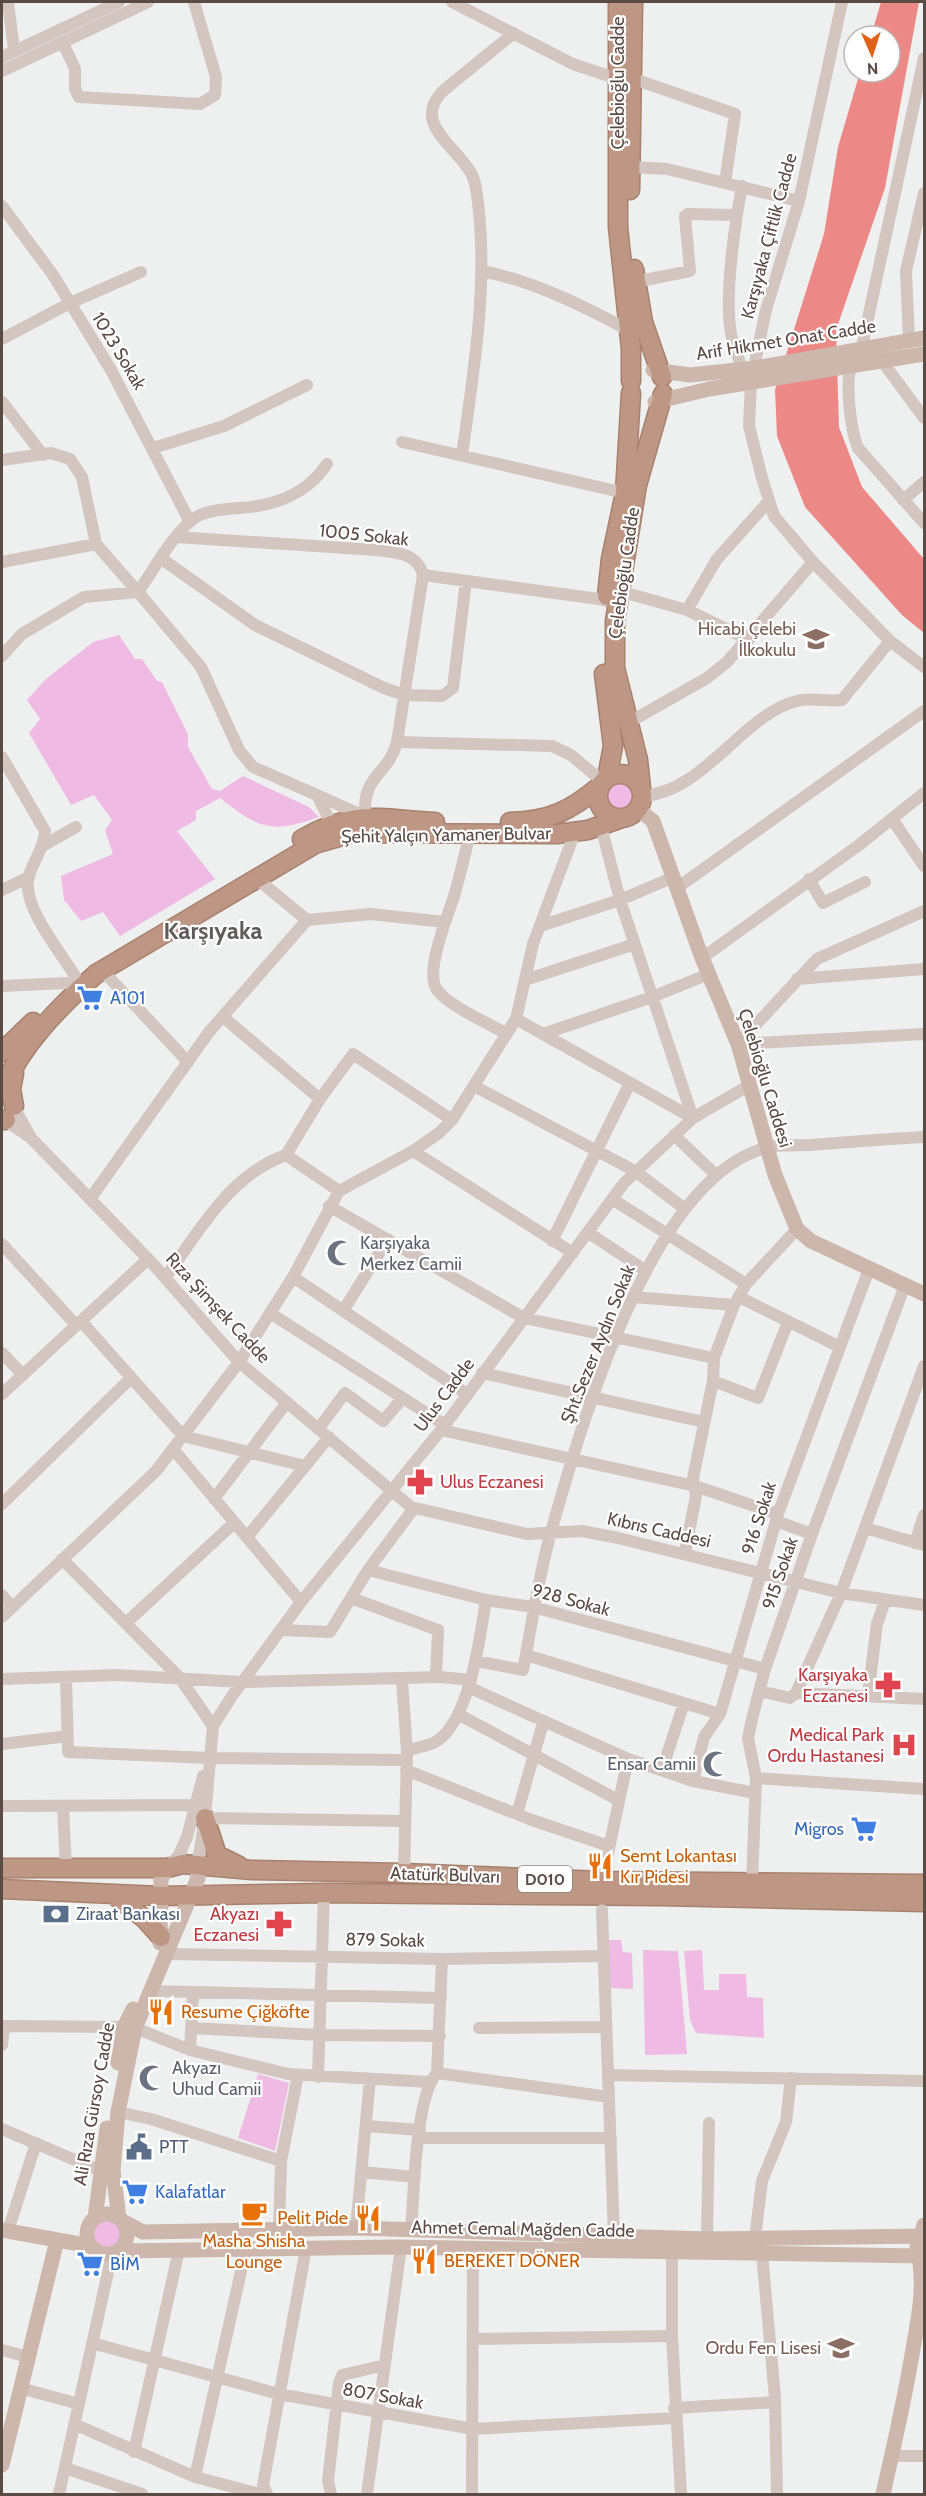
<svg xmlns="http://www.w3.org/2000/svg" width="926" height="2496" viewBox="0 0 926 2496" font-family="Cabin,sans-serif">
<rect width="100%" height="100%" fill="#edf0ef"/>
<path fill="#efbae4" d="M119,635L135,659H142L157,681L162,682L188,734V747L212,789L220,791L243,776L309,807L319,817C272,834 259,829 220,798L196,811V820L177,831L215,879L120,936L103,912L81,921L64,900L61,876L113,854L105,830L112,820L94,795L71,805L29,733L40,719L27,700L46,679L93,642Z
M606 795a14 14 0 1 1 28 0a14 14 0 1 1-28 0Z
M607,1940H621L623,1952L632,1953L633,1989L609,1988Z
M643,1950L678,1951L687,2054L645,2055Z
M702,1950L704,1990H719V1974H746L747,1997L763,1998L764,2038L696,2033L690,2020L684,1951Z
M258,2074L289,2083L275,2151L238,2138Z
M94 2234a13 13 0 1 1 26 0a13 13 0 1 1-26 0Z"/>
<path fill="#ec8886" d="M881,2H919L885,188L836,330L839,427L862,487L924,559V633L902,615L805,507L777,436L775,390L824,234L838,147L860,72H890V36H871Z"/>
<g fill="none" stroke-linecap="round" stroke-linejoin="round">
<g stroke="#a9826f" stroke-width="21">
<path id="highway" d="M618,2V227L631,349V381
M630,190L633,2
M634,269L643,322L662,377
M607,596L611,559L625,493L631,393
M604,674L613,746L607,778
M598 796a22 22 0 1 1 44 0a22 22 0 1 1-44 0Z
M641,788L638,760L615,668V621L637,485L663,394
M510,822C550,821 570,811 600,786
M302,839C353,809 379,819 435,822
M2,1052L33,1022
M2,1090C22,1044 59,1007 96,974L315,844L353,833L557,834L588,830L622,818
M14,1106L11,1089L14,1073
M2,1120H6
M205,1818L217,1855L239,1866
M2,1868H167L183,1864L252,1870L404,1873L602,1881L924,1884
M2,1889L160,1896L324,1893L661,1896L924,1902
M114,1895L145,1919L161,1937"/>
</g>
<path stroke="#d3c5c0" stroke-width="12" d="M8,2L14,50
M452,2L573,64L618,79
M842,2L799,201L766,310L751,381L749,426L762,478L774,516L813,562L890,641L924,667
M63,43L75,69V89L79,97L200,104L215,95L216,77L194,2
M2,57L119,2
M924,58L861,351C858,355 852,361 851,367C845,385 851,431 858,448L924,523
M2,71L148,2
M634,79L735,114L725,183
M631,167L667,169L799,201
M2,206L53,275L111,370L190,522
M482,271C533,281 582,305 628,330
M635,282L690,271L685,216L688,214L736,215
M2,339L70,303L141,272
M909,340L906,271L924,193
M882,361L924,418
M742,369C739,359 735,349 732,338C723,302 735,223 742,186
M2,402L43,455
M402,442L625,493
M153,448L224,426L307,385
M462,455C474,369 489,282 477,195C476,188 475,180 471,173C456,146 410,122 444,90L514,33
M2,460L51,453L70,459L82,477L96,544L138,592C153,571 176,528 198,516C209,510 227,509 239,508C275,506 307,494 327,464
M903,500L924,482
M176,537L376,550C396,553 417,552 423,575L397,742C389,775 360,776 366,817
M162,559L255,625L384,688L404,695L442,696L453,688L466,581
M2,562L96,544
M423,575L606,600
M619,591L687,610L749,640
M687,610L717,559L768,502
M2,656L22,634L84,597L138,592L201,667L239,750L253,767L317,795L331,823
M628,723L707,678L727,662L813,562
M397,742L552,746L571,755L603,782
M2,757L45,831C44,850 31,863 28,880C24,909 60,951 75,976
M317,795L366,817
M642,796C704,793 744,713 797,701C812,697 827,702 842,700L890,641
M892,819L924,866
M601,826L620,900L693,1118
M470,833C465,854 460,876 454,896C448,916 424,972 437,990C449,1006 488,1023 507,1034
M44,845L76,827
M256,878L307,920L371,914L444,922
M809,879L823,903L865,882
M677,888L924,711
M2,890L29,877
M540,926L620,900L674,877
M702,958L859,845L924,793
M102,970L188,1062
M797,979L924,969
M525,980L635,944
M2,986L67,983
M223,1017L320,1099
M516,1019L693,1118
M543,1034L652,997L709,974
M738,1044L817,959L924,911
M738,1044L924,1034
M474,1086L635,1171L685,1209
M2,1118L31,1138L10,1100
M674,1135L716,1175
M31,1138L152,1263L239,1362L411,1507L527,1534L582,1531L618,1538L841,1593L924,1605
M413,1151L573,1253
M286,1155L320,1099L353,1054L452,1120
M90,1199L209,1032L307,920
M612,1199L746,1284
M329,1206L524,1318L714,1358
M589,1233L646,1271
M552,1241L630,1083
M2,1244L76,1325
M293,1277L467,1394
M165,1278C199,1232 229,1175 286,1155L339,1191
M633,1297L734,1305
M739,1297L840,1347
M343,1311L388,1239
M270,1313L445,1425
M81,1321L183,1436L305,1466
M2,1353L23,1375
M482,1373L704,1422
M713,1381L758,1398L788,1322
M2,1394L148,1259
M319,1428L345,1393L383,1421L402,1399
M441,1430L695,1486L778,1514
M173,1449L301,1602
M214,1499L287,1402
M2,1504L131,1378
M776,1521L812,1534
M865,1528L924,1545
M247,1537L329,1437
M915,1543L924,1515
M685,1552L696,1496L693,1478L713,1381L714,1358L734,1305L746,1284L797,1229
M62,1559L179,1677L213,1726
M368,1570L486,1600L533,1607L765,1669
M2,1595L12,1607
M351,1598L438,1630L436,1677
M2,1617L156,1471L239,1362L293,1277L339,1191L413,1151L439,1133L452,1120L516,1019L533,944L575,832
M126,1623L234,1523
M281,1630L330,1632L368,1570L414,1508
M526,1655L720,1714
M476,1661L523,1670C532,1624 538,1578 551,1532C580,1429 650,1178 766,1148C779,1144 797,1146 811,1145C849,1142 887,1139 924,1137
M66,1677L68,1752L209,1758L406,1760
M2,1679L117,1675L242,1682L440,1677L471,1680
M402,1680L407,1752L404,1873
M468,1687L628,1759L693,1781L755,1793
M759,1691L790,1698L796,1693L924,1699
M796,1693L841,1593L924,1366
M868,1695L877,1624L885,1601
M458,1714L618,1800
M2,1744L68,1736
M407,1752C416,1746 428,1747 437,1741C470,1719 480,1637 486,1600
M406,1770L529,1819L609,1846
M662,1770L684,1703
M756,1778L924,1789
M693,1781L704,1737L720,1714L778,1514L869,1269
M2,1806L194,1805
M63,1807L66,1868
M517,1814L543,1723
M205,1818L405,1821
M168,1867L179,1855L187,1837L203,1776
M197,1867L205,1818L213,1726L232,1696L301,1602L445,1425L624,1183L693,1118L748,1086
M602,1881L628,1759
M752,1883L756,1778L748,1738L752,1719L765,1669L812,1534L905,1285
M602,1910L614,2236
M167,1954L442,1959L603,1956
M151,1991L441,1998
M2,2026L124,2027
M135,2028L190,2050L288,2074L429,2082
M191,2028L319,2035L440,2036
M479,2028L605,2027
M2,2045L4,2026
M190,2050L193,1993
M437,2073L609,2097
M608,2075L924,2081
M318,2077L324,1893
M118,2112L151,2119L281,2161
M366,2126L420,2130
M2,2129L101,2171
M419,2138H611
M361,2172L415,2177
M356,2228L370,2079
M8,2231L36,2143
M279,2231L281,2161L298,2075
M411,2231C414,2195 415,2097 437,2073L442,1959
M755,2238L762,2181L786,2122L791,2078
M707,2239L709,2123
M672,2252V2336L681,2494
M762,2253L775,2398L777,2494
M473,2339L672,2336
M92,2343L279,2394L473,2429L675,2418
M2,2350L28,2357
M20,2388L79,2404
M674,2408L775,2402
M74,2424L195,2477L260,2494
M134,2452L179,2250
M892,2456H924
M65,2468L142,2494
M195,2477L246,2249
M59,2494L112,2254
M267,2494L263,2485L306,2248
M331,2494L328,2481L339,2383L342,2375L385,2365
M367,2494L401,2247
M472,2494L473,2248"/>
<path stroke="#cdb6ac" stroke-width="15" d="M653,370L690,375L755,368L924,338
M655,402L709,389L924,354
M638,809L653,821L702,958L738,1044L775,1175L797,1229L811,1241L924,1294
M160,1943L161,1879L167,1868
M118,2063L124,2027L133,2009
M87 2234a20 20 0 1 1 40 0a20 20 0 1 1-40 0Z
M95,2218L107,2128
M119,2218L113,2171L118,2112L135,2028L198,1878L197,1867
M124,2222L143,2232L356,2228L707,2239L924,2236
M2,2230L91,2246
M119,2251L396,2247L920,2256L924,2259
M2,2465L57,2240
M883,2494C894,2446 905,2398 913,2349C919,2315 926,2282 917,2248L924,2225"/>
<use href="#highway" stroke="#bd9684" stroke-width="18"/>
</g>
<defs>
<g id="school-bare" transform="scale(2.07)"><path d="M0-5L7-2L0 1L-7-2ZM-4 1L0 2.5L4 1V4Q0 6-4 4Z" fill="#8d6e63" stroke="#fff" stroke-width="2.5" paint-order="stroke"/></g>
<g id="supermarket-bare" transform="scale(2.07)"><path d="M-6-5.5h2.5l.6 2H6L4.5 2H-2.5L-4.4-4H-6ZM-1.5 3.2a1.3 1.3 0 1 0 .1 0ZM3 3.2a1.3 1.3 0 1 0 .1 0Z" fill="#3f7fe0" stroke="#fff" stroke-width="2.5" paint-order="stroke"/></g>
<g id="mosque-bare" transform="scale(2.07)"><path d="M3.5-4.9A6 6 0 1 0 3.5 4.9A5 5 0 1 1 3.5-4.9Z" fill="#6b7280" stroke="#fff" stroke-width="2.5" paint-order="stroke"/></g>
<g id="pharmacy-bare" transform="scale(2.07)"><path d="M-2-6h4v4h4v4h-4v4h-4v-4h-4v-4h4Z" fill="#e0444e" stroke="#fff" stroke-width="2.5" paint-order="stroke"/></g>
<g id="hospital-bare" transform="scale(2.07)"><path d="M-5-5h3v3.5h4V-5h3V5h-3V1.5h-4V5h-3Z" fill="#e0444e" stroke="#fff" stroke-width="2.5" paint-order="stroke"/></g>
<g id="restaurant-bare" transform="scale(2.07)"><path d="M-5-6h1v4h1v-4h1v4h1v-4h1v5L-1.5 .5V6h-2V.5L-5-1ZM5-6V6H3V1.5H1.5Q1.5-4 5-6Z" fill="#e8710a" stroke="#fff" stroke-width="2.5" paint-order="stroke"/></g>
<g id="bank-bare" transform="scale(2.07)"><path d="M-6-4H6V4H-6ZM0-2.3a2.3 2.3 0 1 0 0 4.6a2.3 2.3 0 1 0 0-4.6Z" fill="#5c6f8a" stroke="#fff" stroke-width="2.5" paint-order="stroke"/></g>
<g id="civic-bare" transform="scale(2.07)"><path d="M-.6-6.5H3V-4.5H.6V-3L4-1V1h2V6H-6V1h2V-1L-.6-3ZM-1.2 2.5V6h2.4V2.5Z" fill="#5c6f8a" stroke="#fff" stroke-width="2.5" paint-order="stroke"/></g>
<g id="cafe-bare" transform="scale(2.07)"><path d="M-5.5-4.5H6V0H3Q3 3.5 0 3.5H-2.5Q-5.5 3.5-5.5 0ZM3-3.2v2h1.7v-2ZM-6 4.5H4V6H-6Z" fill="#e8710a" stroke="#fff" stroke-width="2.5" paint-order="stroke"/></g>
</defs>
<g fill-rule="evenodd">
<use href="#school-bare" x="816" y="639"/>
<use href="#supermarket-bare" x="90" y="998"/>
<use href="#mosque-bare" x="340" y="1253"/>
<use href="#pharmacy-bare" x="420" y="1482"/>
<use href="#pharmacy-bare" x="888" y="1685"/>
<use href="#hospital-bare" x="904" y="1745"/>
<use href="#mosque-bare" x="716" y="1764"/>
<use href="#supermarket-bare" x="864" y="1829"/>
<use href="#restaurant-bare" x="600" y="1866"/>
<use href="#bank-bare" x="56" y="1914"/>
<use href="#pharmacy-bare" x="279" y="1924"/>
<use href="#restaurant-bare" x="161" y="2012"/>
<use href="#mosque-bare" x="152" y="2078"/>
<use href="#civic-bare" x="139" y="2147"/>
<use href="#supermarket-bare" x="135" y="2192"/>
<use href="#cafe-bare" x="254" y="2213"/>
<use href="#restaurant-bare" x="368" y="2218"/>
<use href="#restaurant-bare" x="424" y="2261"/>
<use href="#supermarket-bare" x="90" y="2264"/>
<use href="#school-bare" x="841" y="2348"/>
</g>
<g text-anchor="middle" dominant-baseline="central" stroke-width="4.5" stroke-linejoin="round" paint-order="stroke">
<rect fill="#fff" stroke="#8c817d" stroke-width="1.5" x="518" y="1866" width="54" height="26" rx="4.5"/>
<g font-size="16" font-weight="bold" fill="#5b4b45">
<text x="545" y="1879">D010</text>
</g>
<g font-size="18" fill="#5b4b45" stroke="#fff">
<text transform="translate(618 83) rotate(-90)">Çelebioğlu Cadde</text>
<text transform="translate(769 236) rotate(-75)">Karşıyaka Çiftlik Cadde</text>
<text transform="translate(786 340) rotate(-9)">Arif Hikmet Onat Cadde</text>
<text transform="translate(119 351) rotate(59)">1023 Sokak</text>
<text transform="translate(364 535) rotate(6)">1005 Sokak</text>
<text transform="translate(624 573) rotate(-82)">Çelebioğlu Cadde</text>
<text transform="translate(446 835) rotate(-1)">Şehit Yalçın Yamaner Bulvar</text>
<text transform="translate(765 1078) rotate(73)">Çelebioğlu Caddesi</text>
<text transform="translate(218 1308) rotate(47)">Rıza Şimşek Cadde</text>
<text transform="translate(598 1344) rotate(-68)">Şht.Sezer Aydın Sokak</text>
<text transform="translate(444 1395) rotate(-53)">Ulus Cadde</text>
<text transform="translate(759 1518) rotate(-72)">916 Sokak</text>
<text transform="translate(659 1530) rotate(13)">Kıbrıs Caddesi</text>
<text transform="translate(780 1573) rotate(-71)">915 Sokak</text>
<text transform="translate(571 1600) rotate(15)">928 Sokak</text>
<text transform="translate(445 1875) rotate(2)">Atatürk Bulvarı</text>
<text transform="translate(385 1940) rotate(1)">879 Sokak</text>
<text transform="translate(94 2104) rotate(-80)">Ali Rıza Gürsoy Cadde</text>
<text transform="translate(523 2229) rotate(1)">Ahmet Cemal Mağden Cadde</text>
<text transform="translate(383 2396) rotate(10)">807 Sokak</text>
</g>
<g font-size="18" fill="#785e54" stroke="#fff" text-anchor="end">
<text x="796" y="629">Hicabi Çelebi<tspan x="796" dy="21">İlkokulu</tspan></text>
<text x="821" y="2348">Ordu Fen Lisesi</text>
</g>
<g font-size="18" fill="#366cbe" stroke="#fff" text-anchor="start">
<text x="110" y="998">A101</text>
<text x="844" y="1829" text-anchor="end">Migros</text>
<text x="155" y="2192">Kalafatlar</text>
<text x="110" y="2264">BİM</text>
</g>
<g font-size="18" fill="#5b616d" stroke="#fff" text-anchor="start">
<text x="360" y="1243">Karşıyaka<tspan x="360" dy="21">Merkez Camii</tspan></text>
<text x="696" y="1764" text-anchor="end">Ensar Camii</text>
<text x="172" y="2068">Akyazı<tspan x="172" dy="21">Uhud Camii</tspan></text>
</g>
<g font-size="18" fill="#be3a42" stroke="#fff" text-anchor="end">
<text x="440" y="1482" text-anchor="start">Ulus Eczanesi</text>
<text x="868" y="1675">Karşıyaka<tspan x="868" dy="21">Eczanesi</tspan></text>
<text x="884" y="1735">Medical Park<tspan x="884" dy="21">Ordu Hastanesi</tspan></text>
<text x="259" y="1914">Akyazı<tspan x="259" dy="21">Eczanesi</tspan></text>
</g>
<g font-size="18" fill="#c56008" stroke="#fff" text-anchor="start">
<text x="620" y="1856">Semt Lokantası<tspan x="620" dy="21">Kır Pidesi</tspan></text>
<text x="181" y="2012">Resume Çiğköfte</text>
<text x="348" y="2218" text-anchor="end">Pelit Pide</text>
<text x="254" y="2241" text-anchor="middle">Masha Shisha<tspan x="254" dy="21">Lounge</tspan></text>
<text x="444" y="2261">BEREKET DÖNER</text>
</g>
<g font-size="18" fill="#4e5e75" stroke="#fff" text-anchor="start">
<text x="76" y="1914">Ziraat Bankası</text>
<text x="159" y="2147">PTT</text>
</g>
<g font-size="24" font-weight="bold" fill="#625d5a" stroke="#fff">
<text x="213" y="930">Karşıyaka</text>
</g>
</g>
<rect width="926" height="2496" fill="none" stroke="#5b4b45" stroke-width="6"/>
<g transform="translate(872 54) rotate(177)"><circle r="28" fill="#ffffff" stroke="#bdb7b5" stroke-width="1.5"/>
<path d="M0-4.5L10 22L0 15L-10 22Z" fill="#e06217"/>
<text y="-9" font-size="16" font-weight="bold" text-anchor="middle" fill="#5b4b45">N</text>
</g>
</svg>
